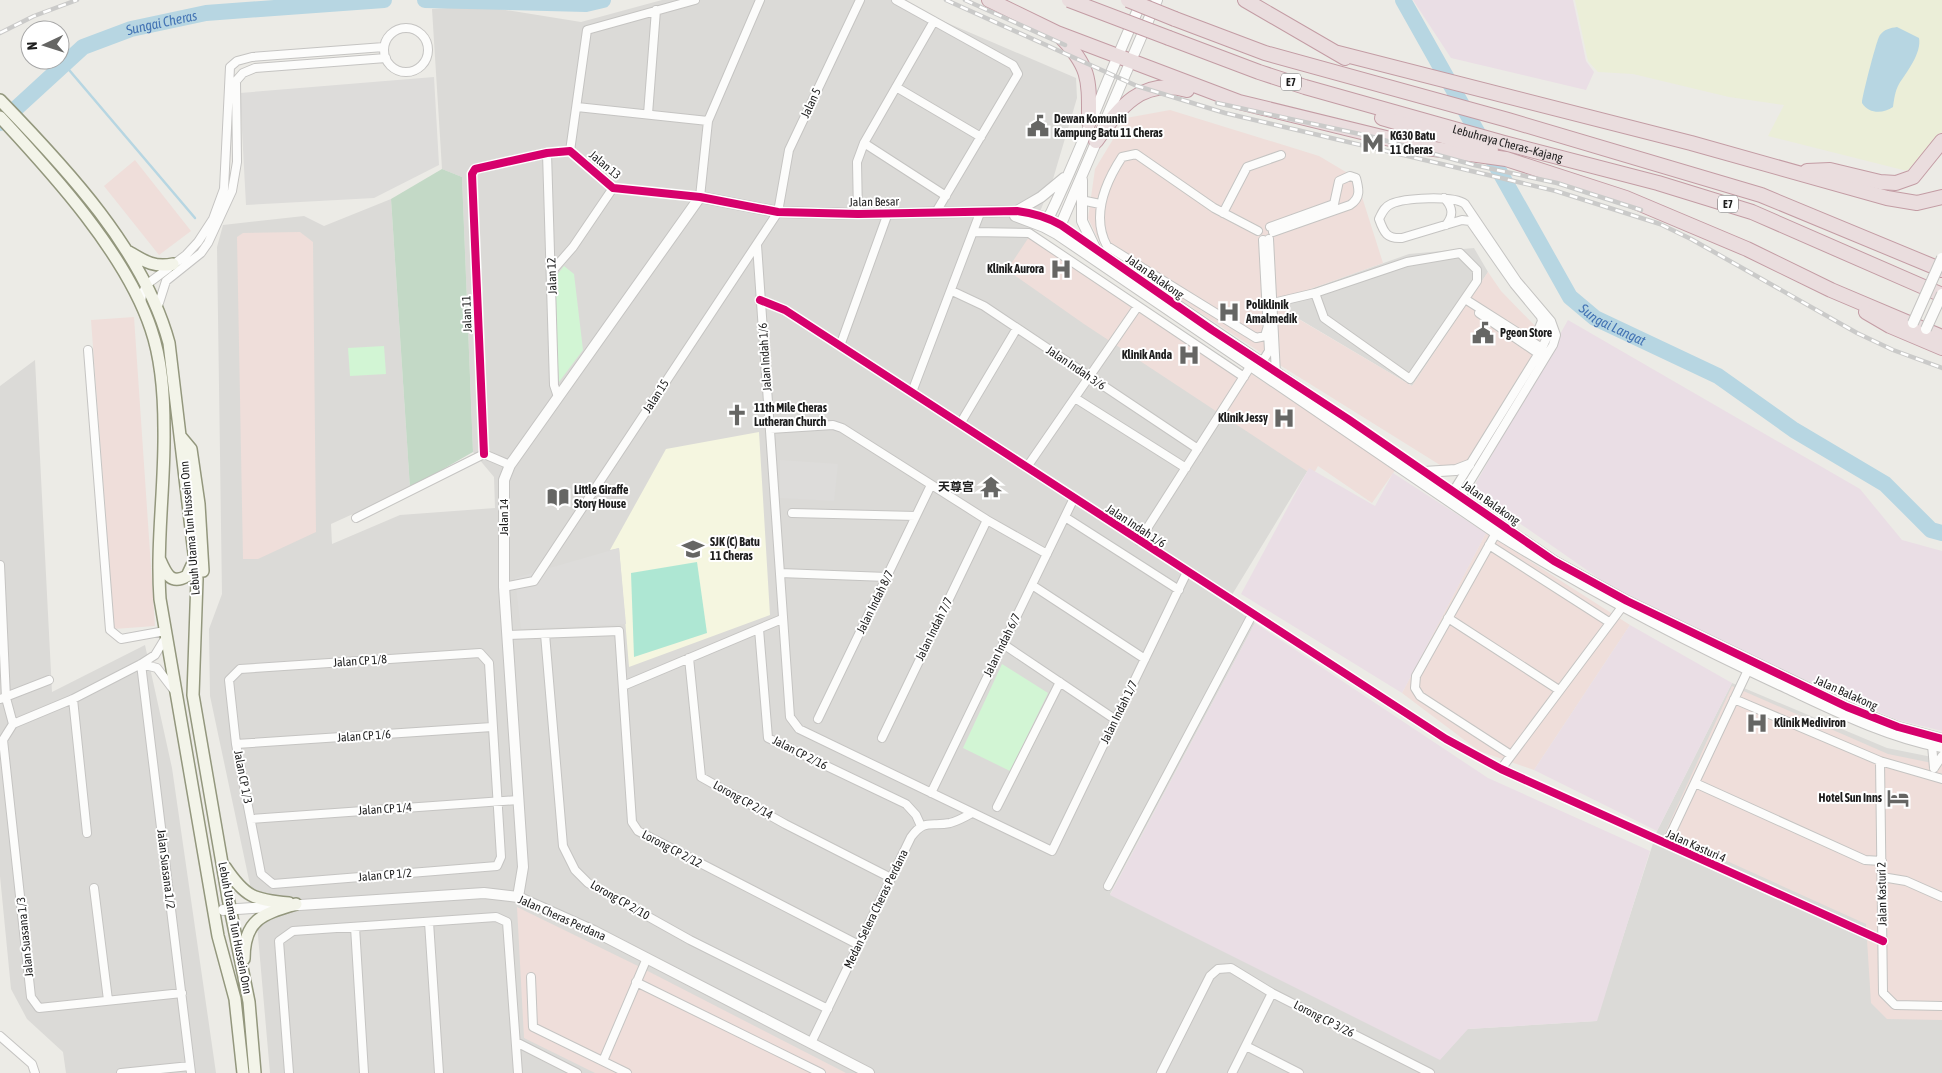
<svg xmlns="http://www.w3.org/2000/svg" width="1942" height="1073" viewBox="0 0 1942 1073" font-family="'Asap Condensed','Noto Sans SC',sans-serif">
<rect width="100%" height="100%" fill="#ecebe6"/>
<path fill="#dbdad7" d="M662,0H905L929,15L1076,78L1077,98L1053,179L1032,232L1333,429L1227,603L1255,623L1110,894L1468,1029L1596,1021L1657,831L1732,683L1887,748L1942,759V1073H270L256,913L210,696L209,629L222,594L217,247L223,225L304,216L324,226L391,199L410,488L331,524L332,544L400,515L495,508L494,477L473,452L462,177L442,169L432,9L481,6L581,22Z
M1474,248L1488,272L1412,386L1289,313L1288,297L1409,254Z
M35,360L52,692L145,645L172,768L216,1073H66L63,1052L27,1019L11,989L0,876V386Z"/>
<path fill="#efdeda" d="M1170,110L1319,156L1356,178L1383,263L1288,297L1290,314L1412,386L1488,272L1501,291L1539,330L1542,343L1471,462L1448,467L1440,465L1278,364L1103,249L1088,218L1095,169L1126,118Z
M135,160L191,231L159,255L104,186Z
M300,232L313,242L316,532L258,559H243L237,237L243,233Z
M1029,237L1245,381L1250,373L1396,469L1372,503L1318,466L1313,475L1084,324L1007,270Z
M134,317L155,626L114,629L91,320Z
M1486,533L1630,625L1534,770L1479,751L1402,693Z
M1732,686L1888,754L1942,765V1020L1887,1019L1871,1003L1866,924L1665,833Z
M517,907L638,966L846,1073H595L524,1038Z"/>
<path fill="#eadee5" d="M1413,0H1573L1586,61L1594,72L1586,90L1451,58Z
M1568,320L1860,489L1902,540L1942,551V731L1894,719L1838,693L1749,658L1604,582L1472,490Z
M1309,468L1375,506L1393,473L1486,533L1402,693L1241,594Z
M1255,623L1488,778L1650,851L1597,1021L1468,1029L1440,1060L1110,895Z
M1630,625L1732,683L1657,831L1534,770Z"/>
<path fill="#f5f6e0" d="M759,432L770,615L629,667L619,548L610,550L666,449Z"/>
<path fill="#ebeed8" d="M1575,0H1942V132L1907,171L1768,136L1784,105L1729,97L1633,74L1598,72L1588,61Z"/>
<path fill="#c3d9c6" d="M442,169L462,177L473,452L410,488L391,199Z"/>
<path fill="#d2f5d4" d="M564,266L574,274L583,350L559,382L553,280Z
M384,346L386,374L350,376L348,348Z
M1002,664L1048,693L1010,771L963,748Z"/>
<path fill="#aee7d3" d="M697,562L707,633L634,657L631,573Z"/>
<path fill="#dddcda" d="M434,77L439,165L374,198L246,205L240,93Z
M780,460L838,464L834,501L780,498Z
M619,548L626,624L521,629L515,578Z"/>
<path fill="#b7d6e2" d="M1897,27L1919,38C1922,53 1906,73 1899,84C1895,91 1894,100 1893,107C1883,114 1869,114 1862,103C1862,97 1877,38 1880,35C1885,29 1890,28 1897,27Z"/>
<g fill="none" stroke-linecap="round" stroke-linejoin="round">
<path stroke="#b7d6e2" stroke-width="2.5" d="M64,64L195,218"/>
<g stroke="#b7d6e2" stroke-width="16">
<path d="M425,0L586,4L603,0"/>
<path id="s1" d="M1403,0L1570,297L1595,318L1718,376L1794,430L1885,484L1931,530L1942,533"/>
<path id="s2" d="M0,123L83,47L131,29L206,13L384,0"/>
</g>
<g stroke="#c5c4c2" stroke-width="10">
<path id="minor" d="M896,0L1013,65L1018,74L936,212
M384 50a22 22 0 1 1 44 0a22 22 0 1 1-44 0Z
M896,87L981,137
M577,107L708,121
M648,114L656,10
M864,143L946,196
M570,151L587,30L695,0
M547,153L554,385L558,397
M1444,198C1453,207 1454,215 1446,225
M1081,200L1100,204
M1223,213L1247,167L1281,155
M858,214L857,162L864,143L934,21
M1270,227L1334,204L1339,181L1350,176L1356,178C1359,189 1361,198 1350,205L1273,232
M1258,231L1214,208L1136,154L1122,157C1105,183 1091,216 1107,246L1256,338L1265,336L1268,326
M973,232L1029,233L1244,377
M1269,239L1276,374
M757,245L790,717L799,729L1052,851L1187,572
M552,271L573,247L613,188
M952,291L984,306L1198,449
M1465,299L1542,348L1543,352
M760,300L785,310L1446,739L1501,769L1883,941
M141,303L142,295L146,285L186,255L198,242L213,219L224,189L230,67L237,61L252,57L384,47
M1273,303L1315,293L1407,262L1460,253L1477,270V281L1410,379L1324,318L1315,293
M158,306L166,281L201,253L208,243L232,191L237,162L236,81L243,73L255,68L386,58
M1479,313L1539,354
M1524,336L1537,333L1542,321L1541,317
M840,346L888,213
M88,350L110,630L121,639L165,631
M1256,360L1264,359L1269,351L1263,240
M912,392L980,213
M1075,398L1186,468
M960,424L1017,328
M770,429L833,425L842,428L987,520L1047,554
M484,454L472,174L475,169L547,153L570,151L613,188L700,197L708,121L760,0
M1027,467L1138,306
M1451,495L1542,348L1548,335L1547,324L1514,284L1470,221L1462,220L1402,238C1387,239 1384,233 1379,219C1382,213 1384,207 1391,204C1404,198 1453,195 1465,204L1517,281L1551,321L1556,335L1553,345L1458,501
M792,513L916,516
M1065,517L1179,590
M356,518L484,454L510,465
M1496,533L1416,676L1415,688L1420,696L1511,755
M1139,541L1250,367
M1489,545L1609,622
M0,565L6,698L13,724
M780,573L887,577
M1032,585L1145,659
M504,587L534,581L778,212L789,150L860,0
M1448,618L1559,690
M759,629L768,738L906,804L916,815L921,826
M545,634L563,846L575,870L588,883L690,940L828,1009
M508,635L619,631L632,822L638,831L859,945
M1003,644L1116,720
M480,653L489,663L501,857L497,866L273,884L261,874L236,744L229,680L240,669Z
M689,658L701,777L785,824L891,878
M141,664L191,1073
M141,664L157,668L173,689
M623,686L782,619
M0,699L49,680
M73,699L87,833
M1734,699L1880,761L1942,779
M818,719L931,485
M13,724L3,740L31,997L39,1008L182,993
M13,724L73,699L141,664L155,655L166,637
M882,738L987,520
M236,744L492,727
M1932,745L1934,768
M1880,761L1883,993L1895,1005L1942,1006
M1934,768L1942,756
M1501,769L1622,607
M1695,783L1865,860L1882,861
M931,793L1074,498
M997,807L1060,682
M251,819L518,800
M1666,844L1748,670
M1882,877L1906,881L1942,897
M1108,886L1252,615
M94,888L108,1000
M429,922L439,1073
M355,927L364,1073
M531,977L533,1027L627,1073
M636,982L821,1073
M0,1036L32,1064L35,1073
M516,1042L577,1073
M811,1043L911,837C925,818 931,827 950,823C958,821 965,817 972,813
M1246,1046L1299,1073
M603,1061L647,958
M121,1073L190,1066
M289,1073L279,941L293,931L496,917L507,922L518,1073
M1161,1073L1210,976L1218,969L1231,968L1272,993L1430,1073
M1232,1073L1272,993"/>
</g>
<g stroke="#c5c4c2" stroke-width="12">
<path id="tertiary" d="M1082,180V221L1095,248
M1017,211L1041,197L1064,178
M1015,216L1044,227L1057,234L1496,533C1590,591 1687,642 1787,688C1836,711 1888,737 1942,747
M1046,223C1082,151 1108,74 1142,1
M1058,231L1157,0
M1424,472L1456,470L1469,465
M518,897L523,867L504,587V480L510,465L700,197L778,212L858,214L1017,211L1049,218L1554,561L1627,601L1847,707L1898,727L1942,739
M223,910L484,893L518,897L594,931L869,1073"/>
</g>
<g stroke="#93977d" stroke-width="14">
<path id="secondary" d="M0,100C66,168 144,251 169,343L197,579L193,695L228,898L249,1002L255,1073
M0,117C53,174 126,254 151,329C162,361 164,395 164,429C165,486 156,543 160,599L218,936L235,999L243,1073
M129,252C144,261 154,268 173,264
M181,437L191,449L199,504L203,571
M160,560C166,574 171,585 187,576L194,561
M225,867C245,897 254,900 289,903
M244,959C244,919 263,914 296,904"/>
</g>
<g stroke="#c39ca4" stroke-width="16">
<g id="motorway">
<path d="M989,0L1057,33L1239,102L1427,148L1506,159L1626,198L1747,249L1831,290L1942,337"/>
<path d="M1245,0L1345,58"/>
<path d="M1175,19L1265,53L1508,120L1761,195L1942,270"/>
<path d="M1061,37C1091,68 1089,81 1089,122"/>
<path id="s3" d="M1169,38L1259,72L1305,87L1504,143L1658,183L1752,212L1942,295"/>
<path d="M1338,53L1691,143L1887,198L1917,203L1942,197"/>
<path d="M1382,118L1491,150"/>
<path d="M1096,141C1120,107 1141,78 1187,90"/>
<path d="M1807,171L1830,170L1880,182L1896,183L1913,177L1942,141"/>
<path d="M1866,312L1890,326L1942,348"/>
</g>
</g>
<use href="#minor" stroke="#fcfcfb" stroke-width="8"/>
<use href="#tertiary" stroke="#fcfcfb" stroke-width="10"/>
<use href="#secondary" stroke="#f3f4e9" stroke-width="11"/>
<use href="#motorway" stroke="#eaddde" stroke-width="14"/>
<g stroke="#cacac9" stroke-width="4.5">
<path id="rail" d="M946,0L1137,86L1225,113L1556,191L1660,224L1691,239L1857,333L1893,350L1942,368
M965,0L1065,45
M0,33L34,16L77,0
M1217,103L1369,136L1474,165L1557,183L1641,210"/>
</g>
<use href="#rail" stroke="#fff" stroke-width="2.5" stroke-dasharray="8" stroke-linecap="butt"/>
<g stroke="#c5c4c2" stroke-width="12" stroke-linecap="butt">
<path id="tertiary-bridge" d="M1913,323L1942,258
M1926,329L1942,294"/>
</g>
<g stroke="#c39ca4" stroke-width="16" stroke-linecap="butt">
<path id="motorway-bridge" d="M1069,0L1169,38
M1128,0L1175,19"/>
</g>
<use href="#tertiary-bridge" stroke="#fcfcfb" stroke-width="10"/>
<use href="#motorway-bridge" stroke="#eaddde" stroke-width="14"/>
<g stroke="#fff" stroke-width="11">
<path id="cycleway" d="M760,300L785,310L1446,739L1501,769L1883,941
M484,454L472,174L475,169L547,153L570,151L613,188L700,197L778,212L858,214L1017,211C1033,213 1047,217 1061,225L1212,330L1348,419L1554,561L1627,601L1847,707L1898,727L1942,739"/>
</g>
<use href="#cycleway" stroke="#d6006c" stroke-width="8"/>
</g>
<defs>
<g id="civic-bare" transform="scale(1.725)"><path d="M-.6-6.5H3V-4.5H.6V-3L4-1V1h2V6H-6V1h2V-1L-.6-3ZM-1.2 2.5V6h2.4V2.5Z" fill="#666664" stroke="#fff" stroke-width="2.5" paint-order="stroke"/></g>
<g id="metro-bare" transform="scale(1.725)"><path d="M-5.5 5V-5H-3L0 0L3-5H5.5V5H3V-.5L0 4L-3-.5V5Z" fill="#666664" stroke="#fff" stroke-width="2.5" paint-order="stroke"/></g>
<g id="hospital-bare" transform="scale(1.725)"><path d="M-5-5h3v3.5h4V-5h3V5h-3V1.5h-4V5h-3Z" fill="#666664" stroke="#fff" stroke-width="2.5" paint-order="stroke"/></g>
<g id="church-bare" transform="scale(1.725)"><path d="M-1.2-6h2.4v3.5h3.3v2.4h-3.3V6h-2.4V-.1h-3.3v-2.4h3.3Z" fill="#666664" stroke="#fff" stroke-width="2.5" paint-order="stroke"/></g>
<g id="temple-bare" transform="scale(1.725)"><path d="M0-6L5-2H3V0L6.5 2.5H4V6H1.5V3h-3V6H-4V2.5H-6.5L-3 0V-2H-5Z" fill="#666664" stroke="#fff" stroke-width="2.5" paint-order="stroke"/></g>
<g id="library-bare" transform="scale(1.725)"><path d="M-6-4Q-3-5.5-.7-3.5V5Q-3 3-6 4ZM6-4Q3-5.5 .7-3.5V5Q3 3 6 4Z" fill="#666664" stroke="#fff" stroke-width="2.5" paint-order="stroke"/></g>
<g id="school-bare" transform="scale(1.725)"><path d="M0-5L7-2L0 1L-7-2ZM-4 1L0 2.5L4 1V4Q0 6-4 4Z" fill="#666664" stroke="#fff" stroke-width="2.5" paint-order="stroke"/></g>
<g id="hotel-bare" transform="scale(1.725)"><path d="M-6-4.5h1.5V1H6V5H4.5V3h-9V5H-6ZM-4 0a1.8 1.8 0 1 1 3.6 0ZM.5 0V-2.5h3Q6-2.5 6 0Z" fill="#666664" stroke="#fff" stroke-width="2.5" paint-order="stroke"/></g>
</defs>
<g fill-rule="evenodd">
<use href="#civic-bare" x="1038" y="126"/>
<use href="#metro-bare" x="1373" y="143"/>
<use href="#hospital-bare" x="1061" y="269"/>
<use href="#hospital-bare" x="1229" y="312"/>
<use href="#civic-bare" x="1483" y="333"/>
<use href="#hospital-bare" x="1189" y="355"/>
<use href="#church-bare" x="737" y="415"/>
<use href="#hospital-bare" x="1284" y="418"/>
<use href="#temple-bare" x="991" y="487"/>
<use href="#library-bare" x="558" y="497"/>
<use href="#school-bare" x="693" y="549"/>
<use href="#hospital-bare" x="1757" y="723"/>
<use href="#hotel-bare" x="1898" y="798"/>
</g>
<g text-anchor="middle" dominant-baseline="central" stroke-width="4" stroke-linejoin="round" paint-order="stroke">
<g fill="#fff" stroke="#626262" stroke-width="1">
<rect x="1281" y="73.5" width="20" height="17" rx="4"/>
<rect x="1718" y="195.5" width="20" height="17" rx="4"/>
</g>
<g font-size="11" font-weight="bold" fill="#1e1e1e">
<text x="1291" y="82">E7</text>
<text x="1728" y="204">E7</text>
</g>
<g font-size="12" fill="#1e1e1e" stroke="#fff">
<text transform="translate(811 103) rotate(-65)">Jalan 5</text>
<text stroke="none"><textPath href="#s3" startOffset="355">Lebuhraya Cheras–Kajang</textPath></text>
<text transform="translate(605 165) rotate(40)">Jalan 13</text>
<text transform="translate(874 202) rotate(-1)">Jalan Besar</text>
<text transform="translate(552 276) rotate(-92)">Jalan 12</text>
<text transform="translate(1155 277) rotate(35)">Jalan Balakong</text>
<text transform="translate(467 314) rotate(-92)">Jalan 11</text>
<text transform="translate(765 357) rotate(-94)">Jalan Indah 1/6</text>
<text transform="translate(1076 368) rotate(34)">Jalan Indah 3/6</text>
<text transform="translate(656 396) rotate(-57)">Jalan 15</text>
<text transform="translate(1491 503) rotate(35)">Jalan Balakong</text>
<text transform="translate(504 517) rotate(-90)">Jalan 14</text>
<text transform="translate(1136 526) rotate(33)">Jalan Indah 1/6</text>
<text transform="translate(190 528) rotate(-95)">Lebuh Utama Tun Hussein Onn</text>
<text transform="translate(875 602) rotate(-64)">Jalan Indah 8/7</text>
<text transform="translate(934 629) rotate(-64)">Jalan Indah 7/7</text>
<text transform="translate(1002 645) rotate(-64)">Jalan Indah 6/7</text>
<text transform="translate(360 661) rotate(-4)">Jalan CP 1/8</text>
<text transform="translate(1846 693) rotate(24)">Jalan Balakong</text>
<text transform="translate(1119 712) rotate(-64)">Jalan Indah 1/7</text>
<text transform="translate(364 736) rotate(-4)">Jalan CP 1/6</text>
<text transform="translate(800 753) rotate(27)">Jalan CP 2/16</text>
<text transform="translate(243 777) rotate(79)">Jalan CP 1/3</text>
<text transform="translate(743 800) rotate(29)">Lorong CP 2/14</text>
<text transform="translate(385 809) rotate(-4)">Jalan CP 1/4</text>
<text transform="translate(1696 846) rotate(24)">Jalan Kasturi 4</text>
<text transform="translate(672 849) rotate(28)">Lorong CP 2/12</text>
<text transform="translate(166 869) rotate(83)">Jalan Suasana 1/2</text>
<text transform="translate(385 875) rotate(-5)">Jalan CP 1/2</text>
<text transform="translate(1882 894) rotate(-91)">Jalan Kasturi 2</text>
<text transform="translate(620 900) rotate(30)">Lorong CP 2/10</text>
<text transform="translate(876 909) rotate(-64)">Medan Selera Cheras Perdana</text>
<text transform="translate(562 918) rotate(24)">Jalan Cheras Perdana</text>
<text transform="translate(235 928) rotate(79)">Lebuh Utama Tun Hussein Onn</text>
<text transform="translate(25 937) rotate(-96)">Jalan Suasana 1/3</text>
<text transform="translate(1324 1019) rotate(27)">Lorong CP 3/26</text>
</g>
<g font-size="12" font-weight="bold" fill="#1e1e1e" stroke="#fff" text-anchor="start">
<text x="1054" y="119">Dewan Komuniti<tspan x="1054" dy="14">Kampung Batu 11 Cheras</tspan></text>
<text x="1390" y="136">KG30 Batu<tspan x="1390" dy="14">11 Cheras</tspan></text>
<text x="1044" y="269" text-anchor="end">Klinik Aurora</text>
<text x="1246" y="305">Poliklinik<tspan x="1246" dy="14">Amalmedik</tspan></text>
<text x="1500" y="333">Pgeon Store</text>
<text x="1172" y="355" text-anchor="end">Klinik Anda</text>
<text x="754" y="408">11th Mile Cheras<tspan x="754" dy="14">Lutheran Church</tspan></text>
<text x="1268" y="418" text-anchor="end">Klinik Jessy</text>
<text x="974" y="487" text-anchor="end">天尊宫</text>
<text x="574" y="490">Little Giraffe<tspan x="574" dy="14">Story House</tspan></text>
<text x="710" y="542">SJK (C) Batu<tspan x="710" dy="14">11 Cheras</tspan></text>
<text x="1774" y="723">Klinik Mediviron</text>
<text x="1882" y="798" text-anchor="end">Hotel Sun Inns</text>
</g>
<g font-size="14" font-style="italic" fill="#4474b4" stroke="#fff">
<text stroke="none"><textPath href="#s2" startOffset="195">Sungai Cheras</textPath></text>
<text stroke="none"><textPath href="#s1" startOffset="392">Sungai Langat</textPath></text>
</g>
</g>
<g transform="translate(45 45) rotate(266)"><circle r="24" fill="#ffffff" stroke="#a5a5a5"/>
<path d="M0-4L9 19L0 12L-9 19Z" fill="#666664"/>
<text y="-8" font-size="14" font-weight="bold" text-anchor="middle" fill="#1e1e1e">N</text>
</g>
</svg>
